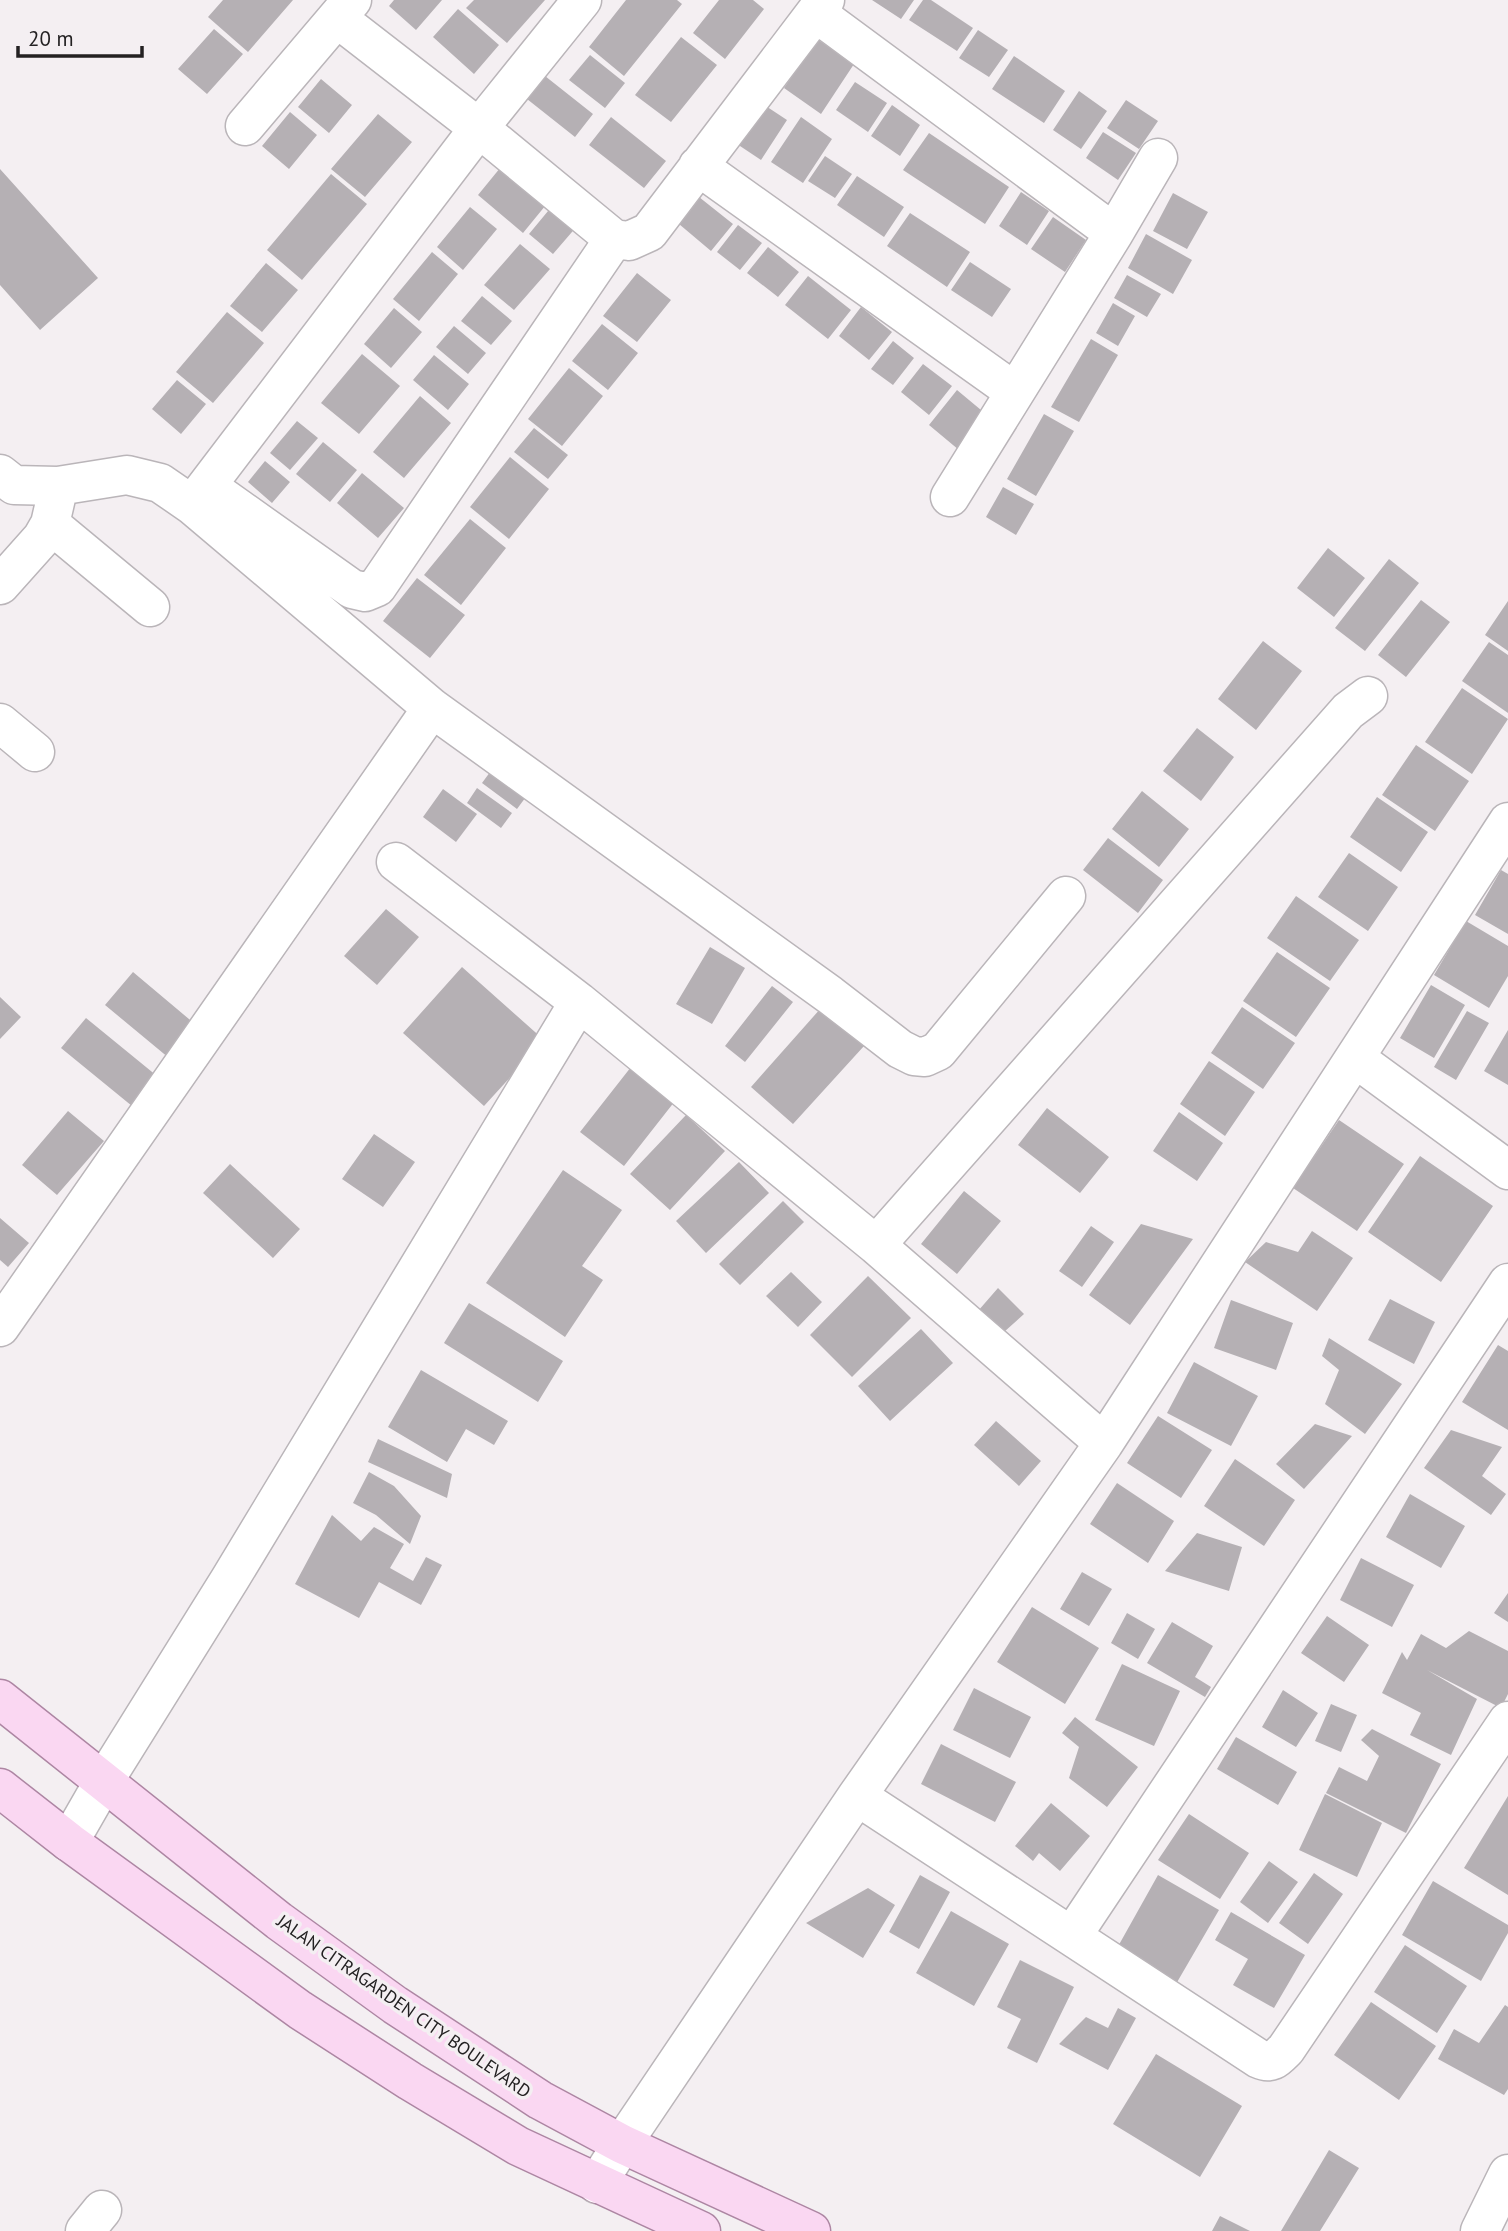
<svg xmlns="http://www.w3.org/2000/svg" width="1508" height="2231" viewBox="0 0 1508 2231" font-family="'PT Sans',sans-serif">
<rect width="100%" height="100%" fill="#f4eff2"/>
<path fill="#b5b0b4" d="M223,0H293L248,52L208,17Z
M394,0H442L416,30L389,6Z
M474,0H545L507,43L466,8Z
M626,0H677L682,4L624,76L589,47Z
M719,0H753L764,9L725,59L693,33Z
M872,0H914L901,19Z
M923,0H931L973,28L957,51L909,20Z
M458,9L499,45L474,74L433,37Z
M214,29L243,54L207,94L178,69Z
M978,30L1008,50L989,77L959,58Z
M681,37L717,65L671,122L635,95Z
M817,39L854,64L821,114L784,88Z
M590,55L625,83L605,108L569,80Z
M1014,56L1065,91L1044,123L992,89Z
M545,76L593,114L575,137L527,99Z
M321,79L352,105L329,133L298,107Z
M855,82L887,103L868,132L836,110Z
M1079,91L1107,111L1081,149L1053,130Z
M1126,100L1158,121L1139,149L1107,128Z
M758,101L787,120L761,160L731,140Z
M892,105L920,125L900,156L871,136Z
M290,112L317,135L289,169L262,146Z
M378,114L412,142L365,197L331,169Z
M611,117L666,161L644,188L589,145Z
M801,117L832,139L803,183L771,162Z
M1103,132L1136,153L1118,180L1086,158Z
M929,133L1009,187L985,224L903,170Z
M825,156L852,174L835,198L808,181Z
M505,162L550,200L523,233L478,195Z
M0,169L98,278L40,330L0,285Z
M331,174L367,204L302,280L267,250Z
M857,176L904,207L884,237L837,205Z
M1021,192L1049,211L1027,245L999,226Z
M1173,193L1208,212L1187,249L1153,231Z
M699,197L733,224L711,251L679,224Z
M553,205L578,225L553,254L529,234Z
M470,207L497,229L463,270L437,247Z
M910,213L970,252L947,287L887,246Z
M1053,217L1086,240L1065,272L1031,249Z
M738,225L762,243L740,270L717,252Z
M1146,234L1192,260L1173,294L1128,268Z
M520,244L550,269L514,310L484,285Z
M768,247L799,272L778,297L747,273Z
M432,252L458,274L419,321L393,299Z
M970,262L1011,289L992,317L951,290Z
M266,263L298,290L262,332L230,306Z
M637,273L671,300L637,342L603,316Z
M1127,275L1161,294L1147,317L1114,298Z
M808,276L851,310L828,339L785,305Z
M482,296L512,321L491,345L461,321Z
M1113,303L1135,316L1118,346L1096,333Z
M861,307L892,332L869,360L839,336Z
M394,308L422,332L391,368L364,344Z
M227,312L264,343L213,403L176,372Z
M602,324L638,353L608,390L572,361Z
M454,326L486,353L468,374L436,347Z
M1091,339L1118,355L1079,422L1051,407Z
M893,341L914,358L893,385L871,369Z
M362,354L400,386L359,434L321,403Z
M434,355L469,384L448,410L413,380Z
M923,364L952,386L929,415L901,392Z
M569,368L603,396L562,446L528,419Z
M177,380L206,404L181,434L152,409Z
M957,390L987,415L959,450L929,425Z
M420,396L451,423L404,478L373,452Z
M1044,414L1074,431L1036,496L1007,479Z
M297,421L318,438L290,470L270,453Z
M534,428L568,455L548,479L514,452Z
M323,442L357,470L330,502L296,474Z
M510,457L549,489L509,539L470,507Z
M265,461L290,482L272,503L248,482Z
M362,473L404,508L378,538L337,503Z
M1003,487L1034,504L1016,535L986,517Z
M470,519L506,548L461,605L424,575Z
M1328,548L1365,578L1334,617L1297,588Z
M1389,559L1419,583L1365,651L1335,628Z
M417,578L465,615L430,658L383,621Z
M1421,600L1450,622L1406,677L1378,655Z
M1508,601V651L1485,635Z
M1263,641L1302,671L1256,730L1218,699Z
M1489,642L1508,655V713L1462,681Z
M1462,688L1508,719L1472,774L1425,742Z
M1197,728L1234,757L1201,801L1163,771Z
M1416,745L1469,781L1435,831L1382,795Z
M496,764L531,790L517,809L482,783Z
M477,788L512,813L501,828L467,803Z
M443,789L477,814L456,842L423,817Z
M1142,791L1189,829L1159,867L1112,829Z
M1377,797L1428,832L1401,872L1350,837Z
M1108,838L1163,880L1138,913L1083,870Z
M1349,853L1398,887L1368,931L1318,897Z
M1501,870L1508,874V934L1475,915Z
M1296,896L1359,940L1330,981L1267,938Z
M386,909L419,937L377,985L344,956Z
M1466,921L1508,946V976L1489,1008L1434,975Z
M710,947L745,968L712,1024L676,1004Z
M1277,952L1330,988L1296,1037L1243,1001Z
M462,967L544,1040L484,1106L403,1033Z
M133,972L202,1030L175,1063L105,1005Z
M1431,985L1465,1005L1434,1058L1400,1038Z
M772,986L793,1002L745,1062L725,1046Z
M0,997L21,1017L0,1039Z
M1242,1007L1295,1043L1263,1089L1211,1053Z
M821,1008L864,1046L793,1124L751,1087Z
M1467,1011L1489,1023L1456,1080L1434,1067Z
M86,1018L168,1085L143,1115L61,1048Z
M1508,1030V1085L1484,1071Z
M1209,1061L1255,1092L1225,1136L1180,1104Z
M631,1067L675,1101L624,1166L580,1132Z
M1047,1108L1109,1157L1080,1193L1018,1145Z
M68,1111L104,1141L57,1195L22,1165Z
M1179,1112L1223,1143L1197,1181L1153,1151Z
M686,1115L725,1151L670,1210L630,1174Z
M1339,1120L1404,1164L1357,1231L1293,1188Z
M374,1134L415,1162L383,1207L342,1179Z
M1420,1156L1493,1206L1441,1282L1368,1232Z
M739,1162L769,1193L706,1253L676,1221Z
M230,1164L300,1229L273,1258L203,1193Z
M563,1170L622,1210L582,1266L603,1280L565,1337L486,1283Z
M964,1191L1001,1221L957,1274L921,1244Z
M783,1201L804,1222L740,1285L719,1264Z
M0,1218L29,1243L8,1267L0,1260Z
M1141,1224L1193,1239L1130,1325L1089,1295Z
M1091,1226L1114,1242L1082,1287L1059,1271Z
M1312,1231L1353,1258L1317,1311L1245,1262L1266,1242L1298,1252Z
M791,1272L822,1302L798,1327L766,1296Z
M868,1276L911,1318L852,1377L810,1335Z
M998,1288L1024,1314L1004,1332L978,1311Z
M1390,1299L1435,1322L1414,1364L1368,1340Z
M1231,1300L1293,1323L1276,1370L1214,1348Z
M469,1303L563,1361L538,1402L444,1343Z
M921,1329L953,1363L890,1421L858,1386Z
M1329,1338L1402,1384L1365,1434L1325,1404L1339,1370L1322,1356Z
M1498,1345L1508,1351V1430L1462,1402Z
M1194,1362L1258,1396L1231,1446L1167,1413Z
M421,1370L508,1421L494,1445L466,1429L447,1462L388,1427Z
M1158,1416L1212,1450L1181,1498L1127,1463Z
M996,1421L1041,1461L1019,1486L974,1445Z
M1315,1424L1352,1436L1304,1489L1276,1464Z
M1451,1430L1502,1447L1482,1476L1506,1494L1491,1515L1424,1468Z
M378,1439L452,1474L447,1498L368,1462Z
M1235,1459L1295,1500L1264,1546L1204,1506Z
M369,1472L394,1486L421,1516L410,1544L376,1515L353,1503Z
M1117,1483L1174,1521L1148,1563L1090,1524Z
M1410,1494L1465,1526L1441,1568L1386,1537Z
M332,1515L361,1541L374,1527L404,1544L390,1568L413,1581L426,1557L442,1565L421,1605L379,1582L359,1618L295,1584Z
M1197,1533L1242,1547L1229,1591L1165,1571Z
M1361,1558L1414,1585L1392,1627L1340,1600Z
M1082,1572L1112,1589L1089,1626L1060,1609Z
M1508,1593V1622L1494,1613Z
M1032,1607L1099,1648L1065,1704L997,1662Z
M1127,1613L1155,1629L1138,1659L1111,1643Z
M1327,1616L1369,1645L1344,1682L1301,1653Z
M1172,1622L1213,1646L1195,1677L1211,1687L1205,1697L1147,1663Z
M1469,1631L1508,1651V1694L1501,1708L1427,1670L1477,1699L1451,1755L1410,1735L1421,1713L1382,1693L1402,1652L1407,1660L1421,1634L1446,1648Z
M1122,1664L1180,1691L1154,1746L1095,1720Z
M974,1688L1031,1717L1010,1758L953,1730Z
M1283,1690L1318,1713L1296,1747L1262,1727Z
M1331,1704L1357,1715L1341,1752L1315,1741Z
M1075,1717L1138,1767L1107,1807L1069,1778L1079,1747L1062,1733Z
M1372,1729L1441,1764L1406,1833L1326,1793L1339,1767L1367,1781L1379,1756L1361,1740Z
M1236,1737L1297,1772L1278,1805L1217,1769Z
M941,1744L1016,1782L995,1822L921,1784Z
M1325,1794L1382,1823L1357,1877L1299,1850Z
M1508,1796V1895L1464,1868Z
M1051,1803L1090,1836L1060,1871L1039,1853L1033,1861L1015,1846Z
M1189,1814L1249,1853L1220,1899L1158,1860Z
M1269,1861L1298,1882L1268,1923L1240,1902Z
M1314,1873L1343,1894L1308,1944L1279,1923Z
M920,1875L950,1892L919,1949L889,1932Z
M1158,1875L1219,1910L1176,1984L1116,1950Z
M1433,1881L1508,1925V1933L1481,1981L1402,1935Z
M868,1888L895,1905L863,1958L806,1923Z
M951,1911L1009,1944L974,2006L916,1973Z
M1231,1912L1305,1955L1274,2008L1233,1985L1248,1959L1215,1940Z
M1405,1945L1467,1986L1437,2033L1374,1992Z
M1020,1960L1074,1987L1037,2063L1007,2048L1021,2019L997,2007Z
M1371,2002L1436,2046L1399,2100L1334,2055Z
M1505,2005L1508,2007V2089L1504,2095L1438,2059L1454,2029L1479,2043Z
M1118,2008L1136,2018L1108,2070L1059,2044L1086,2017L1108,2028Z
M1156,2054L1242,2106L1200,2177L1113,2124Z
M1329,2150L1359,2168L1320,2231H1281Z
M1220,2216L1250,2231H1212Z"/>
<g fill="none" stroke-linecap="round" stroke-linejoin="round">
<g stroke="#bab5b9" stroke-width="41">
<path id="minor" d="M816,13L1114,233
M337,18L479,128L614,239L629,241L649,232L825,0
M245,126L352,0
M698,166L1015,392
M0,474L14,485L58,486L127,475L160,483L192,505L432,708L830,995L900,1049L914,1056L925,1057L938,1051L1066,896
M207,486L352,589L365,592L377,587L614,239
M950,497L1114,233L1158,158
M192,505L479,128L582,0
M50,524L150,607
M0,585L42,538L50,524L56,498
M0,723L35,752
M579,1002L876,1245L1104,1443
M1355,1058L1508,1170
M876,1245L1348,711L1368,696
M0,1327L432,708
M857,1796L1259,2059C1272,2065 1277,2058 1286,2049L1508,1721
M69,1842L104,1781L230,1579L579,1002L396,862
M1072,1936L1508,1283
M597,2184L622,2144L857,1796L1104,1443L1508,822
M85,2231L102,2210
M1480,2231L1508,2174"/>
</g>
<g stroke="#ad86a3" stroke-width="41">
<path id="major" d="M0,1699L279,1921L395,2005L540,2100L622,2144L811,2231
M0,1788L69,1842L300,2010L410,2081L518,2146L701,2231"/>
</g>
<use href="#minor" stroke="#fff" stroke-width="38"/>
<use href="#major" stroke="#fad7f2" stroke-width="38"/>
</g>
<g text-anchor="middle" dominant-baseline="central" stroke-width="7" stroke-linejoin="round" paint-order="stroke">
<g font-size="18" fill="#232122" stroke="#f4eff2">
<text transform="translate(404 2006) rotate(35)">JALAN CITRAGARDEN CITY BOULEVARD</text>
</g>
</g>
<path d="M18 46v10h124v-10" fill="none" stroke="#232122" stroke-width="3.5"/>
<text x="28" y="46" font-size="21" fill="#232122" stroke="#f4eff2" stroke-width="5" paint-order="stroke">20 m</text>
</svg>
